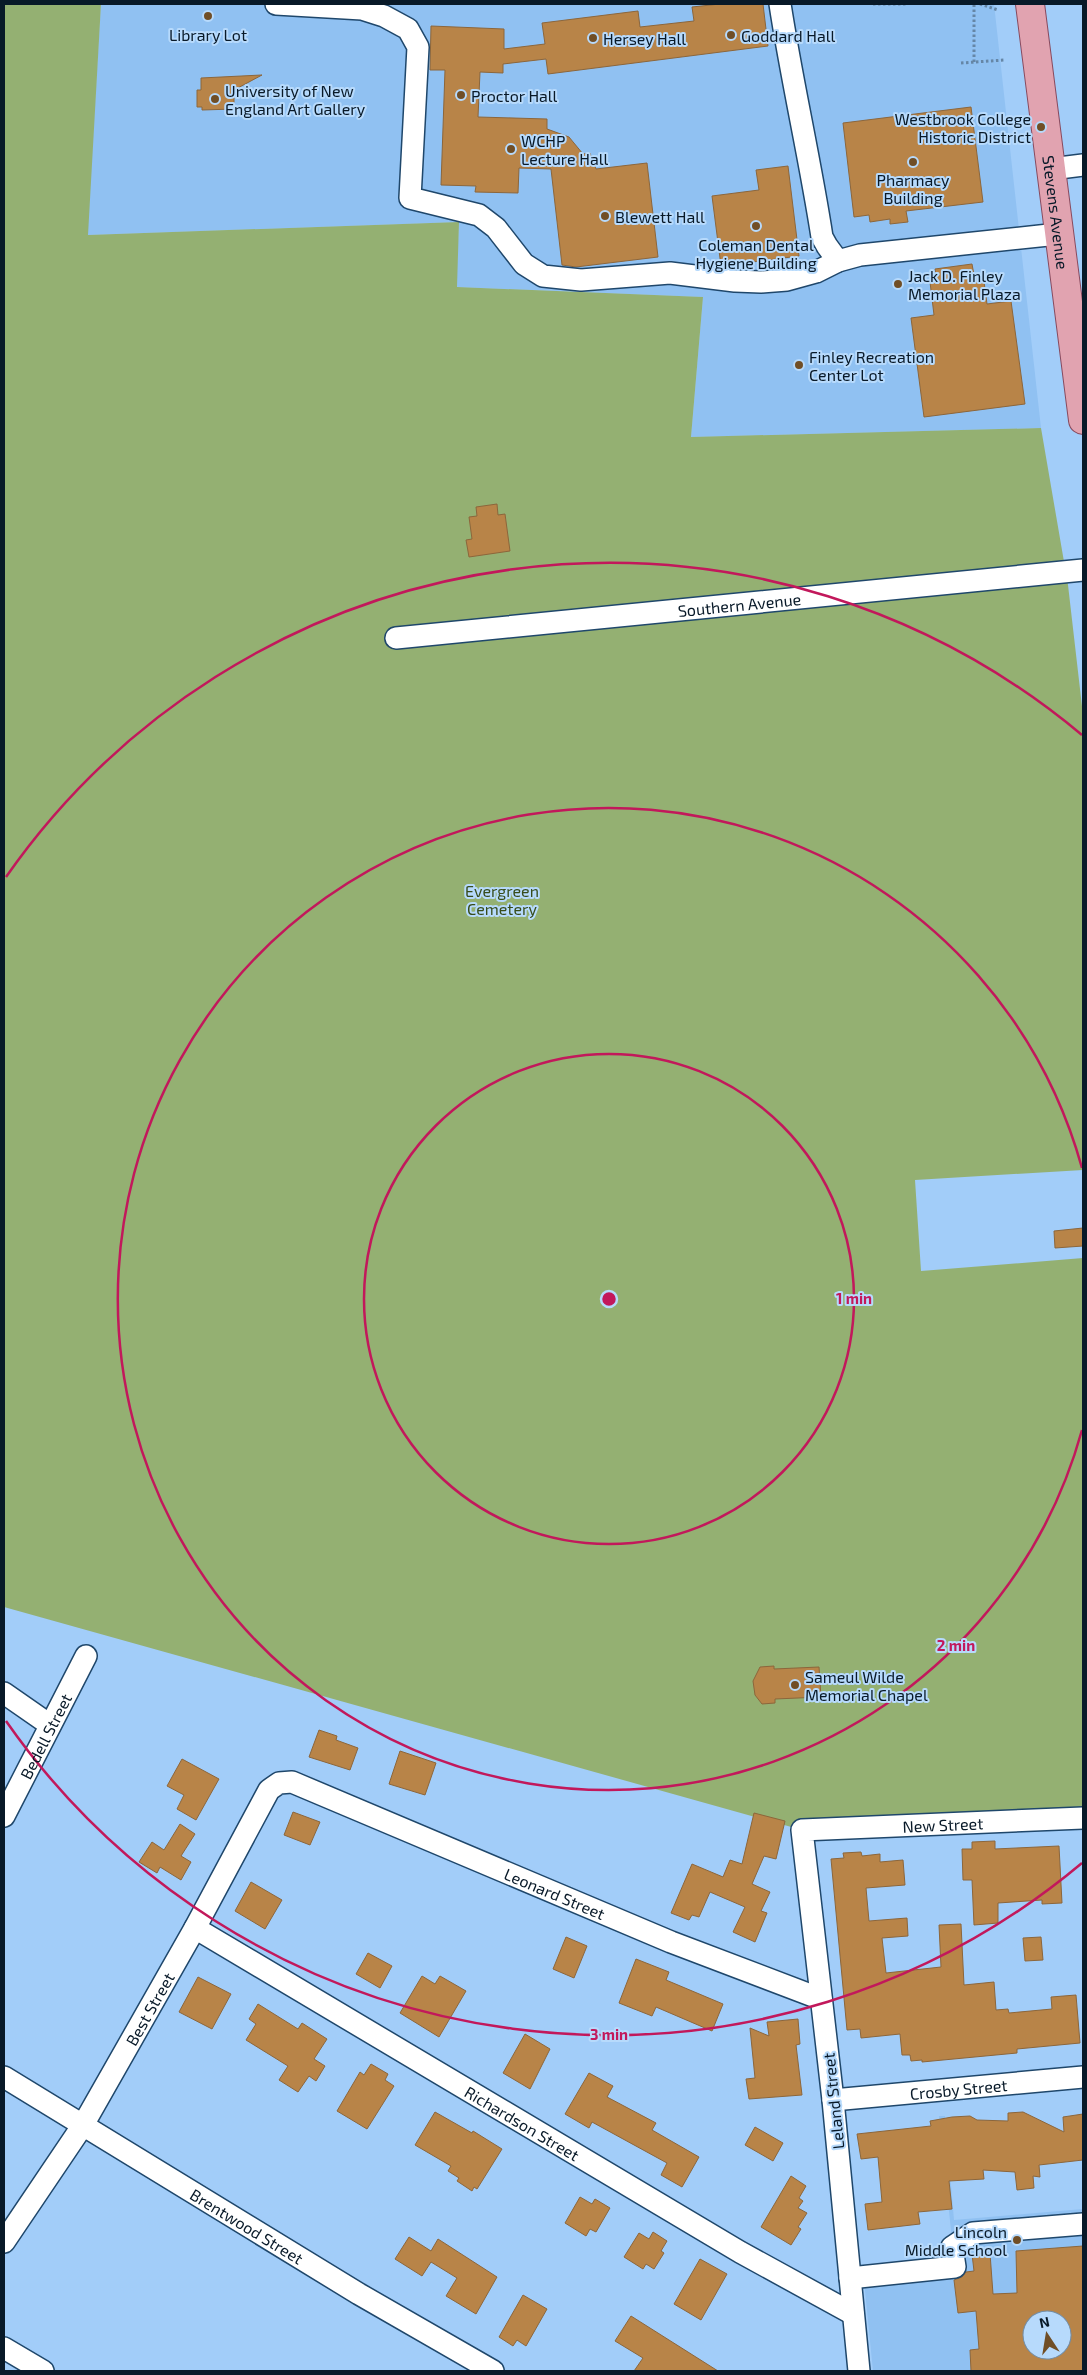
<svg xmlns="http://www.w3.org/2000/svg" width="1087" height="2375" viewBox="0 0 1087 2375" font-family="'Exo 2',sans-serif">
<rect width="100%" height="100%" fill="#a2cdf9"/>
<path fill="#90c1f2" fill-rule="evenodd" d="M101,4H994L1041,428L691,437L703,297L456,287L459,222L87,235Z
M939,2116H945L954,2220L1083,2209V2371H873L863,2271L954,2259ZM1032,2320H1062V2350H1032Z"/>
<path fill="#94b072" d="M4,4H101L88,235L459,222L457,287L703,297L691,437L1041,428L1068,585L1083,715V1170L915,1180L921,1271L1083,1258V1807L802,1830L4,1607Z"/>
<path fill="#b88448" stroke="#8c663b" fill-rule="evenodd" d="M720,4H763L768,46L548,74L546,59L503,64V73L480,72L478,117L547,119V129L569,137L583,154L590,153L596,169L647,163L658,257L576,267L562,265L551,169L519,168L518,193L475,192L476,186L441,185L445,70H430L431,26L504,29V49L545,44L542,23L638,11L640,27L694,21L692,7Z
M262,75L234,90V109L202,110V107H197V90H201V78Z
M971,107L983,202L906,211L908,222L890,224V219L870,222L869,215L854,217L843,123Z
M788,166L799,256L721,266L712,196L759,190L756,170Z
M972,264L974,275L983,274L987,304L1011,301L1025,404L924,417L911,318L934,315L930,282L937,281L935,269Z
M497,504L498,515L505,514L510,551L469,557L466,540L472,539L469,517L477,516L476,507Z
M1083,1228V1246L1055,1248L1054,1231Z
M774,1666V1669L819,1667L821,1697L775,1699V1703L762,1704L755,1695L753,1681L760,1667Z
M319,1730L337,1736L336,1740L358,1748L350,1770L309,1757Z
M400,1751L436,1763L425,1795L389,1784Z
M182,1759L219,1779L196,1820L177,1809L184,1795L167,1786Z
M293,1812L320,1822L310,1845L284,1835Z
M754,1813L785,1821L776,1859L764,1856L752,1884L770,1892L761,1911L767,1913L755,1942L733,1932L745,1907L710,1892L699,1917L692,1915L689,1920L671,1913L692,1864L723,1877L730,1860L742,1864Z
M180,1824L195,1834L181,1856L191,1862L181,1880L160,1867L157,1873L139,1862L152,1842L164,1850Z
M995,1841V1849L1059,1846L1062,1903L1042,1904V1900L998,1903V1923L974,1925L972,1880H963L962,1849H972V1842Z
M861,1852L862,1856L880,1854V1862L903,1860L905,1885L866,1888L869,1921L907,1918L908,1936L882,1938L886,1973L941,1967L939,1925L961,1924L964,1985L994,1982L996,2010L1008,2009L1009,2013L1052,2009L1051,1997L1076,1995L1080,2043L1017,2049V2053L922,2062V2060L911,2061L910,2055H902L900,2034L861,2038L860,2029L847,2030L831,1859L844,1858L843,1853Z
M251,1882L282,1900L265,1929L235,1911Z
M566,1937L587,1946L574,1978L553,1969Z
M1041,1937L1043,1960L1025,1961L1023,1938Z
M368,1953L392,1966L380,1988L356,1974Z
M636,1959L669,1972L666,1980L723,2004L712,2031L656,2007L652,2016L619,2003Z
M422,1976L435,1984L440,1976L466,1991L439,2037L400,2013Z
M198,1977L231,1994L212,2029L179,2012Z
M258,2004L298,2029L302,2023L327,2039L314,2059L325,2066L316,2081L309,2076L298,2092L279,2080L288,2066L246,2040L256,2024L249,2019Z
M798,2019L800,2044L796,2045L802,2095L749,2099L746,2079L755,2078L750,2028L769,2036L767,2022Z
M525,2034L550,2049L530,2089L503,2073Z
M371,2064L388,2074L385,2080L394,2086L367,2129L337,2111L360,2072L364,2075Z
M589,2073L613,2086L607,2097L656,2123L652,2130L699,2157L682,2187L661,2175L667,2163L592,2122L589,2128L565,2114Z
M435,2112L472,2133L473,2131L502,2149L477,2189L474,2187L472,2191L457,2181L459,2178L448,2171L451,2166L415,2145Z
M1023,2112L1064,2132L1063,2117L1083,2114V2160L1039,2165L1040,2177L1033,2176L1034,2188L1017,2190L1015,2172L983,2170L984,2179L949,2181L952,2209L918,2212L920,2224L868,2230L865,2204L882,2202L878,2157L861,2159L857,2134L931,2126L930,2121L952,2117L970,2116L977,2120L1008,2121V2113Z
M755,2127L783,2143L773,2161L745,2145Z
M791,2176L806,2186L799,2198L803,2201L798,2208L807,2213L798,2227L801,2229L791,2245L761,2227Z
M580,2197L592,2204L595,2199L610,2208L596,2232L590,2229L586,2236L565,2223Z
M653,2232L667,2241L661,2251L664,2253L654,2269L646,2264L643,2269L624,2257L639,2233L649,2239Z
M409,2237L431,2251L438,2239L497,2277L476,2314L446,2296L457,2278L431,2262L422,2276L395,2259Z
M1083,2246V2371H971L970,2350L979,2349L976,2311L958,2313L954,2280L962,2277L966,2272L974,2271L972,2254L990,2253L993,2294L1017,2293L1016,2251ZM1032,2320H1062V2350H1032Z
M700,2259L727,2274L701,2320L674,2304Z
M523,2295L547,2309L526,2346L517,2340L513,2346L499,2337Z
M631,2316L718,2371H634L643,2358L615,2341Z"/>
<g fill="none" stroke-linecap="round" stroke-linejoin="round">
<g stroke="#1f476b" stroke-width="24">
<g id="minor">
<path d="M276,4L362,9L384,16L408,29L418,47L410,198L479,215L496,228L524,264L543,276L581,280L670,273L735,281L761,282L787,280L816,272L838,261L860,255L1058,234"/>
<path d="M780,4C792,82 810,159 822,237L827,246L838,261"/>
<path d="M1051,169L1083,165"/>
<path id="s1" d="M396,638L1083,570"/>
<path d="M4,1693L50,1725"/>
<path id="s2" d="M4,1816L86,1656"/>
<path id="s3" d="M195,1928L740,2252L853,2314"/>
<path id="s4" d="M4,2077L359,2294L493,2371"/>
<path id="s5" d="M833,2100L1083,2077"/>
<path id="s6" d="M4,2242L83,2125L195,1928L269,1790L279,1783L292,1782L671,1942L821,1999"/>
<path d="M850,2278L955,2267L952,2247L973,2233L1083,2224"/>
<path d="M4,2348L43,2371"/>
<path id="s7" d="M859,2371L833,2100L802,1830L1083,1818"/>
</g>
</g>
<g stroke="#884a5e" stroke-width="30">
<g id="major">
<path id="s8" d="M1030,4L1083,420"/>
</g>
</g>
<path stroke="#6586a6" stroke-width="3" stroke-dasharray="2.5 2.5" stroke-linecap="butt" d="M873,4H906
M980,4L998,10
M974,62V4
M961,63L1004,60"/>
<use href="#minor" stroke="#fff" stroke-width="21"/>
<use href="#major" stroke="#e1a3b0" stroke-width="28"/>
</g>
<g fill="none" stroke="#c2185b" stroke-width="2.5">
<circle cx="609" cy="1299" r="245"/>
<path d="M1082 1430A491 491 0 1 1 1082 1168"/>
<path d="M1082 1863A736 736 0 0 1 6 1721M6 877A736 736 0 0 1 1082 735"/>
</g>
<g fill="#704e26" stroke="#b7dafc" stroke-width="2">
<circle cx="208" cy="16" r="5"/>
<circle cx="731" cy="35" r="5"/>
<circle cx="593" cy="38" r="5"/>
<circle cx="461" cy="95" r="5"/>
<circle cx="215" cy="99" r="5"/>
<circle cx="1041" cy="127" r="5"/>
<circle cx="511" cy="149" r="5"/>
<circle cx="913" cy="162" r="5"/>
<circle cx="605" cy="216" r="5"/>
<circle cx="756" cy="226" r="5"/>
<circle cx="898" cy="284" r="5"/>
<circle cx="799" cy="365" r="5"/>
<circle cx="795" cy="1685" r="5"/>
<circle cx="1017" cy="2240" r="5"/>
</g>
<g text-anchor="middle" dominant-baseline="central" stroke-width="4" stroke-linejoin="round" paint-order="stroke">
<g font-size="16" fill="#081928" stroke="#b7dafc" text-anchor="start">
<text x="208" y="34" text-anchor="middle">Library Lot</text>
<text x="741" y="35">Goddard Hall</text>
<text x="603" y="38">Hersey Hall</text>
<text x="225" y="90">University of New<tspan x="225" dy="18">England Art Gallery</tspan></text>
<text x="471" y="95">Proctor Hall</text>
<text x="1031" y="118" text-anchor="end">Westbrook College<tspan x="1031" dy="18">Historic District</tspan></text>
<text x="521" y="140">WCHP<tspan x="521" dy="18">Lecture Hall</tspan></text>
<text x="913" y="179" text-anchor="middle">Pharmacy<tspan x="913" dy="18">Building</tspan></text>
<text x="615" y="216">Blewett Hall</text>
<text x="756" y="244" text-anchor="middle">Coleman Dental<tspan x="756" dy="18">Hygiene Building</tspan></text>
<text x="908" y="275">Jack D. Finley<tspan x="908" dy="18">Memorial Plaza</tspan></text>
<text x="809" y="356">Finley Recreation<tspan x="809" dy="18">Center Lot</tspan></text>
<text x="805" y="1676">Sameul Wilde<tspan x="805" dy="18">Memorial Chapel</tspan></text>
<text x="1007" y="2231" text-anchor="end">Lincoln<tspan x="1007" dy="18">Middle School</tspan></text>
</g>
<g font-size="16" fill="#081928" stroke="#b7dafc">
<text stroke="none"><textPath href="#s8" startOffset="210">Stevens Avenue</textPath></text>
<text stroke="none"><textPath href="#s1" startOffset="345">Southern Avenue</textPath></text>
<text stroke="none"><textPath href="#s2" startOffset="90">Bedell Street</textPath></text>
<text stroke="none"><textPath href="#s7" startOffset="685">New Street</textPath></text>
<text stroke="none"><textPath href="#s6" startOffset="835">Leonard Street</textPath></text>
<text stroke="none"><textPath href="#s6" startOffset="275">Best Street</textPath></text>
<text stroke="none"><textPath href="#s5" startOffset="126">Crosby Street</textPath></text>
<text transform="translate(833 2101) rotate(-96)">Leland Street</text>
<text stroke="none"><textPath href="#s3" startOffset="381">Richardson Street</textPath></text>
<text stroke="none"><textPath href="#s4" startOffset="285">Brentwood Street</textPath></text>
</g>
<g font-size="16" fill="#374c1a" stroke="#b7dafc">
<text x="502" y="890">Evergreen<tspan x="502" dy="18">Cemetery</tspan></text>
</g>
</g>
<circle cx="609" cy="1299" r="8" fill="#c2185b" stroke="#b7dafc" stroke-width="2.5"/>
<g font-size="15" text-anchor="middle" font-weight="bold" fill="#c2185b" stroke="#b7dafc" stroke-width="4" stroke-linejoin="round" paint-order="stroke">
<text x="854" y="1304">1 min</text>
<text x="956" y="1651">2 min</text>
<text x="609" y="2040">3 min</text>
</g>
<rect width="1087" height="2375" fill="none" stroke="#081928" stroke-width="10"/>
<g transform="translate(1047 2335) rotate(348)"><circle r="24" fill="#b7dafc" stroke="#718da7"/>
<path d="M0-4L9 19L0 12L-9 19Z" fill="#704e26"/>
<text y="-8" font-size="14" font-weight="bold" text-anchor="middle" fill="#081928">N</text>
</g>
</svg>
